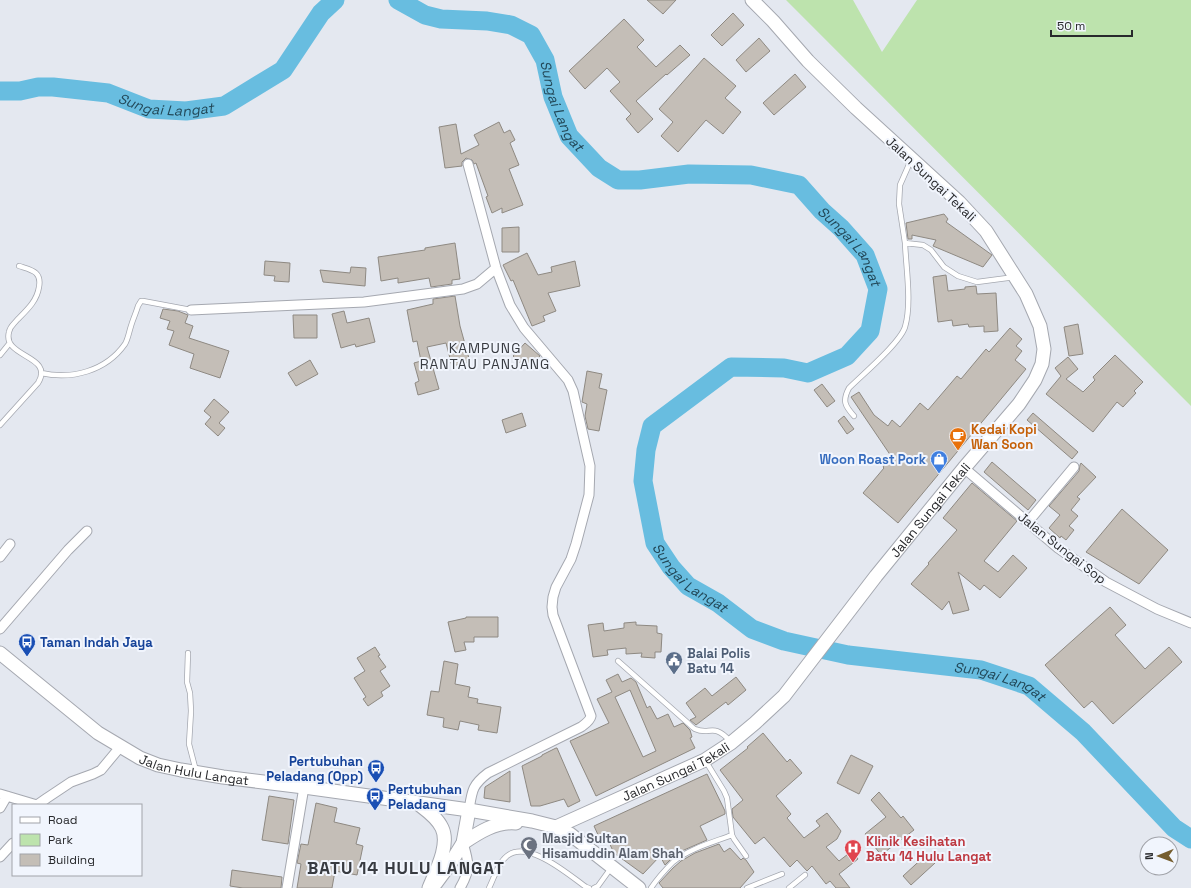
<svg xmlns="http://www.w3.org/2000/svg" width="1191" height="888" viewBox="0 0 1191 888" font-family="'Space Grotesk',sans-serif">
<rect width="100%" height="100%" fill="#e4e8f0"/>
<path fill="#bde3ad" d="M786,0H853L882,52L917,0H1191V406Z"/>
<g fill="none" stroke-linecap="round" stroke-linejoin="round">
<g stroke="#68bde0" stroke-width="19">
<path id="s1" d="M398,0L425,15L441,19L487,21L511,25L531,35L545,60L553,97L569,136L599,168L618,180H640L689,174L751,175L799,185L822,211L841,228L865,255L878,289L870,331L847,356L808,373L784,368L731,367L652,426L646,450L643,481L655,543L671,567L688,586L718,603L752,629L784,641L848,655L981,670L1029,686L1083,732L1174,828L1191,839"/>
<path id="s2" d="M0,91H20L38,87H53L108,93L149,109L186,111L224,106L283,70L321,13L335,0"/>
</g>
</g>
<path fill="#c4beb7" stroke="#8e8982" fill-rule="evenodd" d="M647,0H676L663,14Z
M733,13L744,25L722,46L711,35Z
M624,19L644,40L637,47L656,67L680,45L690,55L667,75L666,74L636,101L653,119L638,133L626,119L631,114L610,91L620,82L607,68L585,89L569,71Z
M759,38L770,51L746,72L736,60Z
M704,58L736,86L725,98L741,112L723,134L706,120L678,152L661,136L673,122L659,109Z
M795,74L806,87L774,115L763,103Z
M499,122L504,133L510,130L515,140L510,143L519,165L509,169L523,205L502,213V208L492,213L486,197L488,196L476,163L474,164L472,160L466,158L462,162V166L445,168L439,127L456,124L461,154L479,145L474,135Z
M944,214L948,219L946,222L992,255L983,267L933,246L936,240L912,235V239H908L906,223Z
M519,227V252H502V228Z
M455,243L460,279L452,280V284L431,287L429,278L398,283V278L381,281L378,257L425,250V248Z
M527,253L538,275L552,272L551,267L575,261L580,286L548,293L556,311L543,316L545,321L532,326L513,280L511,281L503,265Z
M265,261L290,263L289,282L274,281L275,276L264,275Z
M351,267L366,268L365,286L323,282L320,270L350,273Z
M946,275L948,291L965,289V287L976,286L977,294L996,293L998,331L984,332V326L969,327L968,324L953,326L952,320L938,322L933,277Z
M455,296L460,326L470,362L452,366L446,343L427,347L439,389L418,395L415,383L419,381L414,363L421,361L417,341L413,342L407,310L433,304V299Z
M163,309L178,311L188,315L185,323L193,326L189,338L229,351L220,378L190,368L194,354L169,345L174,331L167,329L170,321L160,318Z
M344,311L347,323L369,318L375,342L356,347L355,344L341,348L332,314Z
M293,315H317V338H294Z
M1078,324L1083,354L1069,356L1064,327Z
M1010,328L1022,339L1016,346L1022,351L1015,360L1026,369L898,523L863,493L884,468L883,467L889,459L888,458L891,456L851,397L859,392L874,415L888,426L892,420L900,427L920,403L928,410L957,376L961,379L986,349L989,352Z
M525,343L540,356L527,370L513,356Z
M1115,355L1143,382L1134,391L1136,393L1123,407L1117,402L1093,432L1046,394L1061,376L1055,368L1068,357L1078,369L1066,379L1083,392L1095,380L1093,377Z
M310,360L318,374L296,386L288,373Z
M587,371L602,374L599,388L607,390L599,431L588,429L585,416L587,404L582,402Z
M822,384L835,401L827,407L814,390Z
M214,399L229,412L219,423L225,428L218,436L205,424L211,417L204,411Z
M522,413L526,426L506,433L502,420Z
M1033,413L1078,452L1072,459L1027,420Z
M844,416L854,429L847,434L838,421Z
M992,462L1036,500L1028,510L984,472Z
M1081,463L1096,477L1077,497L1080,499L1071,510L1078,516L1069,526L1074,530L1066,540L1061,536L1060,538L1049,528L1060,515L1049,506L1079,471L1080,465Z
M972,483L1017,521L984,561L998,572L1013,555L1027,568L1000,598L984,585L980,590L958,572L969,610L953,614L949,601L942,610L911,584L929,564L928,563L957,530L943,518Z
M1122,509L1168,550L1139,584L1086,552Z
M1110,607L1126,625L1115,635L1145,669L1169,647L1182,662L1113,724L1092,701L1084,708L1045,665Z
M466,617H498V637H474V642H464L466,650L455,652L448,622L466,618Z
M636,622V625L657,626V633L662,634L661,652H655V658L641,657L642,653L626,654V648L607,650L608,655L593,657L588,625L603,623L604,631L624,628V623Z
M375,647L380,655L378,656L386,667L380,671L390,686L381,692L383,696L368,706L363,699L366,697L354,678L365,671L357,658Z
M444,661L458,664L455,684L470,687L468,697L478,699L477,703L501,707L497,733L478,730L479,725L460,721L458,730L443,727L444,718L427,715L431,691L439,692Z
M618,674L622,682L631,678L636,682L647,708L650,706L657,719L668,714L674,727L683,723L690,730L692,737L690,738L695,748L596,796L570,741L609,723L597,699L612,692L606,680ZM630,690L656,751L643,757L615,697Z
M736,677L746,690L728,705L726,702L696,725L690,720L696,717L686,703L705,688L712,696Z
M763,733L787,762L790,759L802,773L776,796L791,814L787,818L804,838L820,826L816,821L827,813L841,831L837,839L826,847L839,861L852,851L858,859L839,874L850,888H836L830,881L826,884L812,866L807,871L797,860L790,867L764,837L755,844L733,817L732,809L743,800L720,770L748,748L747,747Z
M556,748H557L580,801L568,807L564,799L540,806H531L522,766L542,756V755Z
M851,755L873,766L859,794L837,783Z
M510,771V802L484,798L485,787Z
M707,774L725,811V814L700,826L707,840L684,850L671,859L665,865L660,856L643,874L614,853L605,834L599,837L594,826Z
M879,792L901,818L903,816L914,830L881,855L865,834L886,817L871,800Z
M269,796L294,800L288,844L262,840Z
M316,803L337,808L334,822L360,828L356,844L363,846L357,875L335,871L332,888H297L301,864L297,863L301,844L308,845Z
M719,844L724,852L730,848L741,860L743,858L746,860L754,872L740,888H663L659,883L673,868L681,861L695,853Z
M927,854L935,863L911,885L903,876Z
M232,870L282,877L281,888H243L230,886Z"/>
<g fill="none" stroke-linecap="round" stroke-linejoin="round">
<g stroke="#a5a8b0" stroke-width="6">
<path id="lane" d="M905,243L899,204L900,185L911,160
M0,355L9,344
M41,373C72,380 106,371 125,344C128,339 129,332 131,326C133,319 136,313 138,306L141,301H143L191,310
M854,416C845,406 842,401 849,388C862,375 900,343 905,327C912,303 906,268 905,243L923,245L931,250L944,267L958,276L977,282L1015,277
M0,425L38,383C55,355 2,358 9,332C10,326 14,324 17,320C27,310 37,301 39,287C42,271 31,270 19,266
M188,653L187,682L190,693L191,711L189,744L196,771
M618,661L688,723C690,725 693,728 695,729C710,736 713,722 730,741
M705,760L724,791L727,798L732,835L734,839L746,856
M489,888C494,878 498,863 507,856C528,839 569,875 586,887L589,888
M594,888L598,886L611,868
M651,888C657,879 665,870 673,862C688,849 714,842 732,835
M747,888L782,874
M789,888L805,875"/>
</g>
<g stroke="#a5a8b0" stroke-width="11">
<path id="street" d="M468,164L496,268L510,305L524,328L568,380L573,391L590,466L589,495L576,544L571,559L556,587L553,597L552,607L553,615L591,716C590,721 585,724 581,727L488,773C472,785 472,791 469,810
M191,310L364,302L463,289L477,284L496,268
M964,468L1058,548L1106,582L1157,609L1191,623
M1028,522L1074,467
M0,557L10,544
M0,629L68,550L87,531
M0,794L37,805
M37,805L47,798L71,782L93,774L101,770L121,746
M0,808L7,796
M0,857L13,843
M287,888L304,787
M460,888C471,869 469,863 463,843"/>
</g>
<g stroke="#a5a8b0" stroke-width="15">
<g id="secondary">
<path id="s3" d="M0,653L98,733L140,758L158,765L181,770L223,777L304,787L469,810L532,821L556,827L570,834L639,888"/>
<path d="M417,803C426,810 437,817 442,828C450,845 436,871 429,888"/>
<path id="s4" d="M556,827L705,760L731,743L755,723L784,696L876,576L964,468L1019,404L1035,380L1042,364L1044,349L1040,326L1026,294L986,231L959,202L856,108L808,61L773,21L752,0"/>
<path d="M463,843C478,833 496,821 516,823"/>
<path d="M436,883L450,864L463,843L469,810"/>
</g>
</g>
<use href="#lane" stroke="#fff" stroke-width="4.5"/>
<use href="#street" stroke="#fff" stroke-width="9"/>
<use href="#secondary" stroke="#fff" stroke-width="13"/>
</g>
<defs>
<g id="cafe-pin" transform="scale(0.9)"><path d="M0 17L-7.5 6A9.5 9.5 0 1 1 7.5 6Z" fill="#e8710a" stroke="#f1f5fd"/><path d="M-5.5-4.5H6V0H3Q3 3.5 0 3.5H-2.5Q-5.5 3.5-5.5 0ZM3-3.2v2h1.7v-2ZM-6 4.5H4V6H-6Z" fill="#fff"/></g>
<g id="shop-pin" transform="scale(0.9)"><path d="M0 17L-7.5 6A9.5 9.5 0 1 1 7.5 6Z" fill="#3f7fe0" stroke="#f1f5fd"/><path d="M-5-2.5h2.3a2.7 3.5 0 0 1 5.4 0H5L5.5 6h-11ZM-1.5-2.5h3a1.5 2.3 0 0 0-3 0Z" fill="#fff"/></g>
<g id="bus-pin" transform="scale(0.9)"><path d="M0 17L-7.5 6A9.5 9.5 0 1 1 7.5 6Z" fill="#1a4fb4" stroke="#f1f5fd"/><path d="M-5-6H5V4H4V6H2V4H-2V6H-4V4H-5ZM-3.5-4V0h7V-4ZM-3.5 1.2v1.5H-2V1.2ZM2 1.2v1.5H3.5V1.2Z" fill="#fff"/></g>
<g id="civic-pin" transform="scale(0.9)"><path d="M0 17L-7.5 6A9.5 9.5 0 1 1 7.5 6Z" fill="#5c6f8a" stroke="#f1f5fd"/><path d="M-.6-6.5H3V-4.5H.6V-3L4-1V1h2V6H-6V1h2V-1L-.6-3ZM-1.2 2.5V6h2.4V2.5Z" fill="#fff"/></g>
<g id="mosque-pin" transform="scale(0.9)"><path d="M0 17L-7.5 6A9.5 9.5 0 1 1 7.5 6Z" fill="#6b7280" stroke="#f1f5fd"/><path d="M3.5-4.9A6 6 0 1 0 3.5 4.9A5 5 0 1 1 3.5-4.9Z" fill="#fff"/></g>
<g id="hospital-pin" transform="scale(0.9)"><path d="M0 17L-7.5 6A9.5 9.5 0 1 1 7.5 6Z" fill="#e0444e" stroke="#f1f5fd"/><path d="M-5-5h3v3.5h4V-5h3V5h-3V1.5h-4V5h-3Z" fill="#fff"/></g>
</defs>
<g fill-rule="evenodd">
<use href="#cafe-pin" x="958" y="436"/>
<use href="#shop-pin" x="939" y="459"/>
<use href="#bus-pin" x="27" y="642"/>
<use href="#civic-pin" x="674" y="660"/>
<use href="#bus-pin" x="376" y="768"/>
<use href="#bus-pin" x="375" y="796"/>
<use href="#mosque-pin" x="529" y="845"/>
<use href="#hospital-pin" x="853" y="848"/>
</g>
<g text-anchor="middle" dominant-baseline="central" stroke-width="4" stroke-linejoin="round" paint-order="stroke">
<g font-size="13" fill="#28292c" stroke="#f1f5fd">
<text transform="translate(931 179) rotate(43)">Jalan Sungai Tekali</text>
<text stroke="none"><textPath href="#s4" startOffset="502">Jalan Sungai Tekali</textPath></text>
<text transform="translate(1062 548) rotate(38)">Jalan Sungai Sop</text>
<text stroke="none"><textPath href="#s3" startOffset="231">Jalan Hulu Langat</textPath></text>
<text stroke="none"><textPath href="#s4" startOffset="132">Jalan Sungai Tekali</textPath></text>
</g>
<g font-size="13" font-weight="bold" fill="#c56008" stroke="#f1f5fd" text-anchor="start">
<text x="971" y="429">Kedai Kopi<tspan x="971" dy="15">Wan Soon</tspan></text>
</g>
<g font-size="13" font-weight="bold" fill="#366cbe" stroke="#f1f5fd" text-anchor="end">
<text x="926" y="459">Woon Roast Pork</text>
</g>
<g font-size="13" font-weight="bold" fill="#164399" stroke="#f1f5fd" text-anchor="start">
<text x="40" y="642">Taman Indah Jaya</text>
<text x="363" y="761" text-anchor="end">Pertubuhan<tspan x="363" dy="15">Peladang (Opp)</tspan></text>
<text x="388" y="789">Pertubuhan<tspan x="388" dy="15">Peladang</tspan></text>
</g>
<g font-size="13" font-weight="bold" fill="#4e5e75" stroke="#f1f5fd" text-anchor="start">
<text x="687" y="653">Balai Polis<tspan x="687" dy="15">Batu 14</tspan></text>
</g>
<g font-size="13" font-weight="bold" fill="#5b616d" stroke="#f1f5fd" text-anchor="start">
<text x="542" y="838">Masjid Sultan<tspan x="542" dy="15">Hisamuddin Alam Shah</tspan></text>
</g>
<g font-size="13" font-weight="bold" fill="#be3a42" stroke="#f1f5fd" text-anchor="start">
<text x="866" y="841">Klinik Kesihatan<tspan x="866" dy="15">Batu 14 Hulu Langat</tspan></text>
</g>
<g font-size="14" font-style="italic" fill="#224858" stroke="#f1f5fd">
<text stroke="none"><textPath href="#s2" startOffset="169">Sungai Langat</textPath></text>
<text stroke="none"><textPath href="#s1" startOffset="218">Sungai Langat</textPath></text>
<text stroke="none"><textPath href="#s1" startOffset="578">Sungai Langat</textPath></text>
<text stroke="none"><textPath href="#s1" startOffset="1095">Sungai Langat</textPath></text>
<text stroke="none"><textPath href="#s1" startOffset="1431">Sungai Langat</textPath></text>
</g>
<g font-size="14" letter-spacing="1" fill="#383b41" stroke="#f1f5fd">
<text x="485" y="348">KAMPUNG<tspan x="485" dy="16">RANTAU PANJANG</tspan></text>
</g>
<g font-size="17" font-weight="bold" letter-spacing="1" fill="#383b41" stroke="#f1f5fd">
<text x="406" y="868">BATU 14 HULU LANGAT</text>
</g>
</g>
<rect x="12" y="804" width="130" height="72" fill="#f1f5fd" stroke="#a1a3a9"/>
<rect x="20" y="817" width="20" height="6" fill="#ffffff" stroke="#a1a3a9"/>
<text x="48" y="824" font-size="12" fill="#28292c">Road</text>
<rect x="20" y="834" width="20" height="12" fill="#bde3ad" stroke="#a1a3a9"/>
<text x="48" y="844" font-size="12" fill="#28292c">Park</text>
<rect x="20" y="854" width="20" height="12" fill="#c4beb7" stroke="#a1a3a9"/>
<text x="48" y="864" font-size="12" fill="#28292c">Building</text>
<g transform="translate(1159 856) rotate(269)"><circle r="19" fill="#f1f5fd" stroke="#a1a3a9"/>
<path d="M0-3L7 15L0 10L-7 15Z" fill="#755d2e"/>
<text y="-6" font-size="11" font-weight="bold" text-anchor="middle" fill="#28292c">N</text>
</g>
<path d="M1051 30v6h81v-6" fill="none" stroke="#28292c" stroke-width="2"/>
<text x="1057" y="30" font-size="12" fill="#28292c" stroke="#f1f5fd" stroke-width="3" paint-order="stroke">50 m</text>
</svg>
